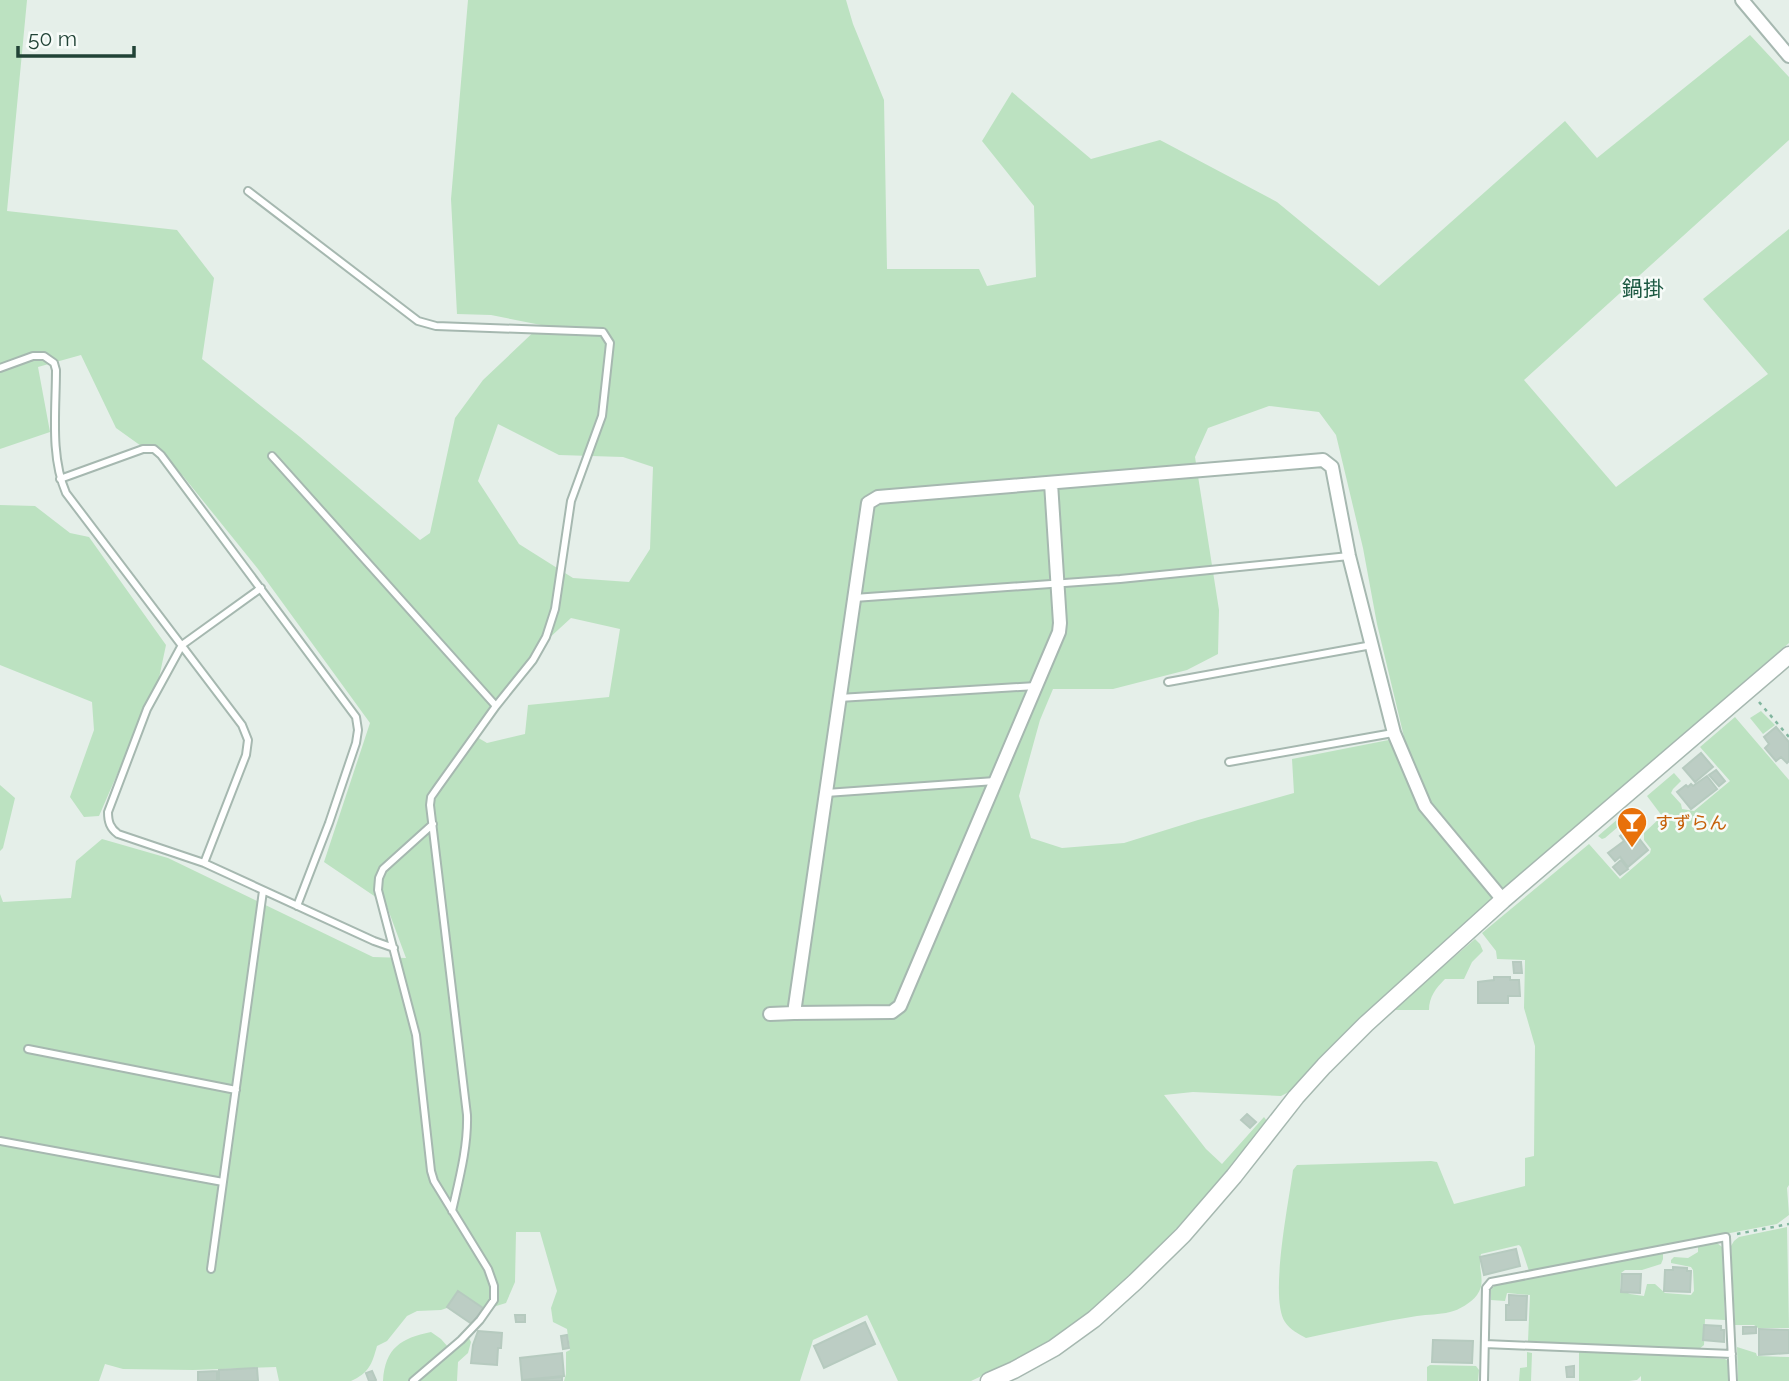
<svg xmlns="http://www.w3.org/2000/svg" width="1789" height="1381" viewBox="0 0 1789 1381" font-family="Raleway,'Noto Sans JP',sans-serif">
<rect width="100%" height="100%" fill="#e5efe9"/>
<path fill="#bce2c1" fill-rule="evenodd" d="M0,0H27L7,211L177,230L214,278L202,359L300,437L420,540L430,533L455,418L483,380L541,325L491,315L457,314L451,199L468,0H846L853,24L884,100L887,269H979L987,286L1036,277L1034,206L982,141L1012,92L1091,159L1160,140L1277,202L1379,286L1565,121L1597,158L1750,35L1789,77V140L1524,380L1616,487L1768,374L1703,299L1789,229V643L1474,915L1289,1092L1281,1096L1193,1092L1164,1095L1206,1149L1222,1164L1264,1117L1267,1121L1232,1166L1168,1238L1125,1283L1084,1320L1050,1344L971,1381H898L867,1315L813,1340L800,1381H564L566,1374V1352L570,1350L567,1329L553,1322L551,1308L557,1291L540,1232H516L515,1282L506,1303L493,1307L478,1308L459,1304L441,1310L417,1311L407,1316L387,1341L377,1346C372,1364 369,1373 351,1381H279L276,1367L193,1370L123,1369L105,1364L99,1381H0V894L3,902L71,898L76,861L102,839L168,858L373,957L406,958L386,904L324,862L370,723L258,569L183,476L116,428L81,355L38,367L50,432L0,449ZM1269,406L1319,412L1336,435L1363,548L1377,624L1404,737L1292,759L1294,793L1198,820L1124,843L1062,848L1031,838L1019,796L1040,720L1053,689H1113L1187,670L1218,654L1219,610L1195,457L1208,428ZM498,424L559,455L623,457L653,467L650,549L629,582L573,578L519,544L478,481ZM571,618L620,629L609,697L528,705L525,734L487,743L470,733L534,652Z
M0,505L35,506L70,533L89,537L166,645L159,678L99,816L84,817L70,797L94,730L92,702L0,665Z
M1761,711L1775,725L1763,734L1750,718Z
M1735,717L1789,780V1185L1787,1188L1789,1215L1777,1224L1647,1249L1663,1252V1259L1661,1264L1642,1270H1625L1621,1273L1620,1289L1630,1294L1644,1296L1647,1284H1655L1665,1293L1691,1295L1694,1291L1693,1270L1691,1267L1671,1263V1260L1674,1257L1688,1258L1698,1252V1246L1717,1243L1722,1247L1725,1320L1705,1319L1704,1345L1698,1350L1647,1348L1646,1354L1725,1359L1728,1361L1729,1381H1641V1376L1637,1380L1629,1381H1579V1344L1528,1341L1530,1295L1507,1293L1505,1301L1491,1300V1290L1495,1285L1531,1277L1521,1247L1519,1245L1481,1254C1477,1268 1487,1282 1477,1295C1471,1303 1459,1310 1450,1312C1439,1315 1428,1314 1417,1316C1380,1322 1343,1330 1306,1338C1299,1334 1290,1330 1285,1322C1269,1298 1289,1201 1293,1170L1297,1165L1431,1161L1437,1162L1454,1204L1525,1186V1158L1534,1156L1535,1046L1524,1008L1525,960L1497,959L1496,951L1482,933L1589,844L1620,879L1650,853L1651,849L1644,840V833L1662,816L1647,796L1674,773L1681,781L1673,789L1671,793L1681,804L1682,809L1694,811L1730,781L1700,747Z
M0,785L15,798L3,848L0,851Z
M1626,812L1628,816L1626,820L1605,838L1602,839L1598,836Z
M1475,939L1480,944L1483,951L1472,962L1464,979H1445C1436,988 1429,997 1429,1010H1392Z
M1787,1227L1789,1328H1758L1754,1325H1735L1731,1246L1734,1241L1739,1237Z
M431,1332L441,1339L448,1347L468,1336L471,1342L468,1353L458,1362L457,1381H383C385,1348 401,1338 431,1332Z
M1737,1347L1756,1353L1757,1356L1789,1357V1381H1738Z
M1527,1352L1532,1353L1531,1381H1519L1520,1368L1527,1367Z
M1430,1365L1476,1366L1479,1370L1478,1381H1427V1367Z"/>
<path fill="#bccdc4" stroke="#b6cabf" stroke-width="2" d="M1776,727L1789,742V761L1787,763L1781,757L1776,761L1765,748L1769,744L1764,737Z
M1701,753L1713,767L1695,782L1683,768Z
M1716,770L1725,781L1719,786L1709,775Z
M1707,776L1717,789L1691,809L1677,792L1686,785L1688,787L1691,784L1693,786Z
M1631,828L1648,850L1628,867L1620,857L1615,861L1608,853L1624,841L1620,836Z
M1621,860L1628,869L1620,875L1613,867Z
M1513,962H1521L1522,973H1514Z
M1494,977H1510V980H1519L1520,996H1508V1003H1478V982L1494,980Z
M1247,1114L1256,1122L1250,1128L1241,1120Z
M1516,1249L1520,1266L1484,1275L1480,1257Z
M1673,1267L1687,1268V1271H1691L1690,1292L1664,1291L1665,1270H1673Z
M1622,1274H1641L1640,1293L1621,1292Z
M458,1291L483,1308L472,1324L447,1307Z
M1509,1295L1527,1296L1526,1320H1506V1305H1509Z
M515,1315H525V1322H516Z
M865,1322L875,1344L824,1368L814,1346Z
M1704,1325L1721,1326V1330H1724V1342L1703,1340Z
M1743,1327H1756V1333L1743,1334Z
M1759,1329L1789,1330V1353L1759,1355Z
M478,1331L502,1333L501,1348H498L497,1365L471,1363L473,1345Z
M567,1335L569,1348L563,1349L561,1336Z
M1433,1340L1473,1341L1472,1363L1432,1362Z
M562,1353L564,1376L522,1380L520,1358Z
M1574,1366V1377H1567L1566,1367Z
M257,1368L258,1381H219V1370Z
M217,1371V1381H198V1372Z
M372,1371L376,1380L375,1381H369L366,1373Z
M562,1377V1381H525Z"/>
<g fill="none" stroke-linecap="round" stroke-linejoin="round">
<g stroke="#a6b8b0" stroke-width="10">
<path id="service" d="M248,191L418,321L436,326L603,332L610,343L602,416L571,501L555,609L546,637L533,660L496,706
M0,368L33,356H44L54,363L56,370C56,410 50,456 66,493L242,725L248,740L246,755L204,863
M272,456L496,706L438,787L431,797L430,805L467,1115C468,1147 459,1180 452,1211
M60,479L143,449H154L161,455L356,717L358,730L356,743L329,823L297,906
M261,588L182,645L147,709L108,812C108,822 110,828 118,834L204,863L374,941L394,948
M854,598L1120,579L1349,556
M1168,682L1372,645
M839,698L1036,686
M1229,762L1393,733
M826,793L995,781
M28,1049L236,1090
M0,1141L223,1182
M211,1269L263,891
M1485,1344L1732,1354
M413,1381L461,1340L480,1320L494,1300V1286L488,1269L434,1181L431,1171L416,1035L378,890L379,878L383,869L433,824
M1484,1381L1486,1288L1491,1282L1726,1237L1733,1381"/>
</g>
<g stroke="#a6b8b0" stroke-width="16">
<path id="minor" d="M1742,0L1789,56
M1051,483L1060,623L1059,632L900,1006L892,1012L794,1013L868,503L878,497L1323,460L1332,467L1349,556L1394,733L1425,806L1503,900
M770,1014L794,1013"/>
</g>
<g stroke="#a6b8b0" stroke-width="19">
<path id="tertiary" d="M989,1381L1014,1370L1054,1348L1094,1319L1135,1282L1183,1235L1234,1176L1296,1097L1324,1066L1366,1024L1503,900L1789,655"/>
</g>
<path stroke="#82b69f" stroke-width="2.5" stroke-dasharray="3.5 5" stroke-linecap="butt" d="M1759,702L1789,737
M1737,1234L1789,1224"/>
<use href="#service" stroke="#fff" stroke-width="6"/>
<use href="#minor" stroke="#fff" stroke-width="12"/>
<use href="#tertiary" stroke="#fff" stroke-width="16"/>
</g>
<defs>
<g id="bar-pin" transform="scale(1.575)"><path d="M0 17L-7.5 6A9.5 9.5 0 1 1 7.5 6Z" fill="#e8710a" stroke="#f6fbf8"/><path d="M-6-5H6L.8 .8V4.5H3.5V6h-7V4.5H-.8V.8Z" fill="#fff"/></g>
</defs>
<g fill-rule="evenodd">
<use href="#bar-pin" x="1632" y="822"/>
</g>
<g text-anchor="middle" dominant-baseline="central" stroke-width="5" stroke-linejoin="round" paint-order="stroke">
<g font-size="18" fill="#c56008" stroke="#f6fbf8" text-anchor="start">
<text x="1655" y="822">すずらん</text>
</g>
<g font-size="21" fill="#1b5841" stroke="#f6fbf8">
<text x="1643" y="288">鍋掛</text>
</g>
</g>
<path d="M18 46v10h116v-10" fill="none" stroke="#214336" stroke-width="3.5"/>
<text x="28" y="46" font-size="21" fill="#214336" stroke="#f6fbf8" stroke-width="5" paint-order="stroke">50 m</text>
</svg>
